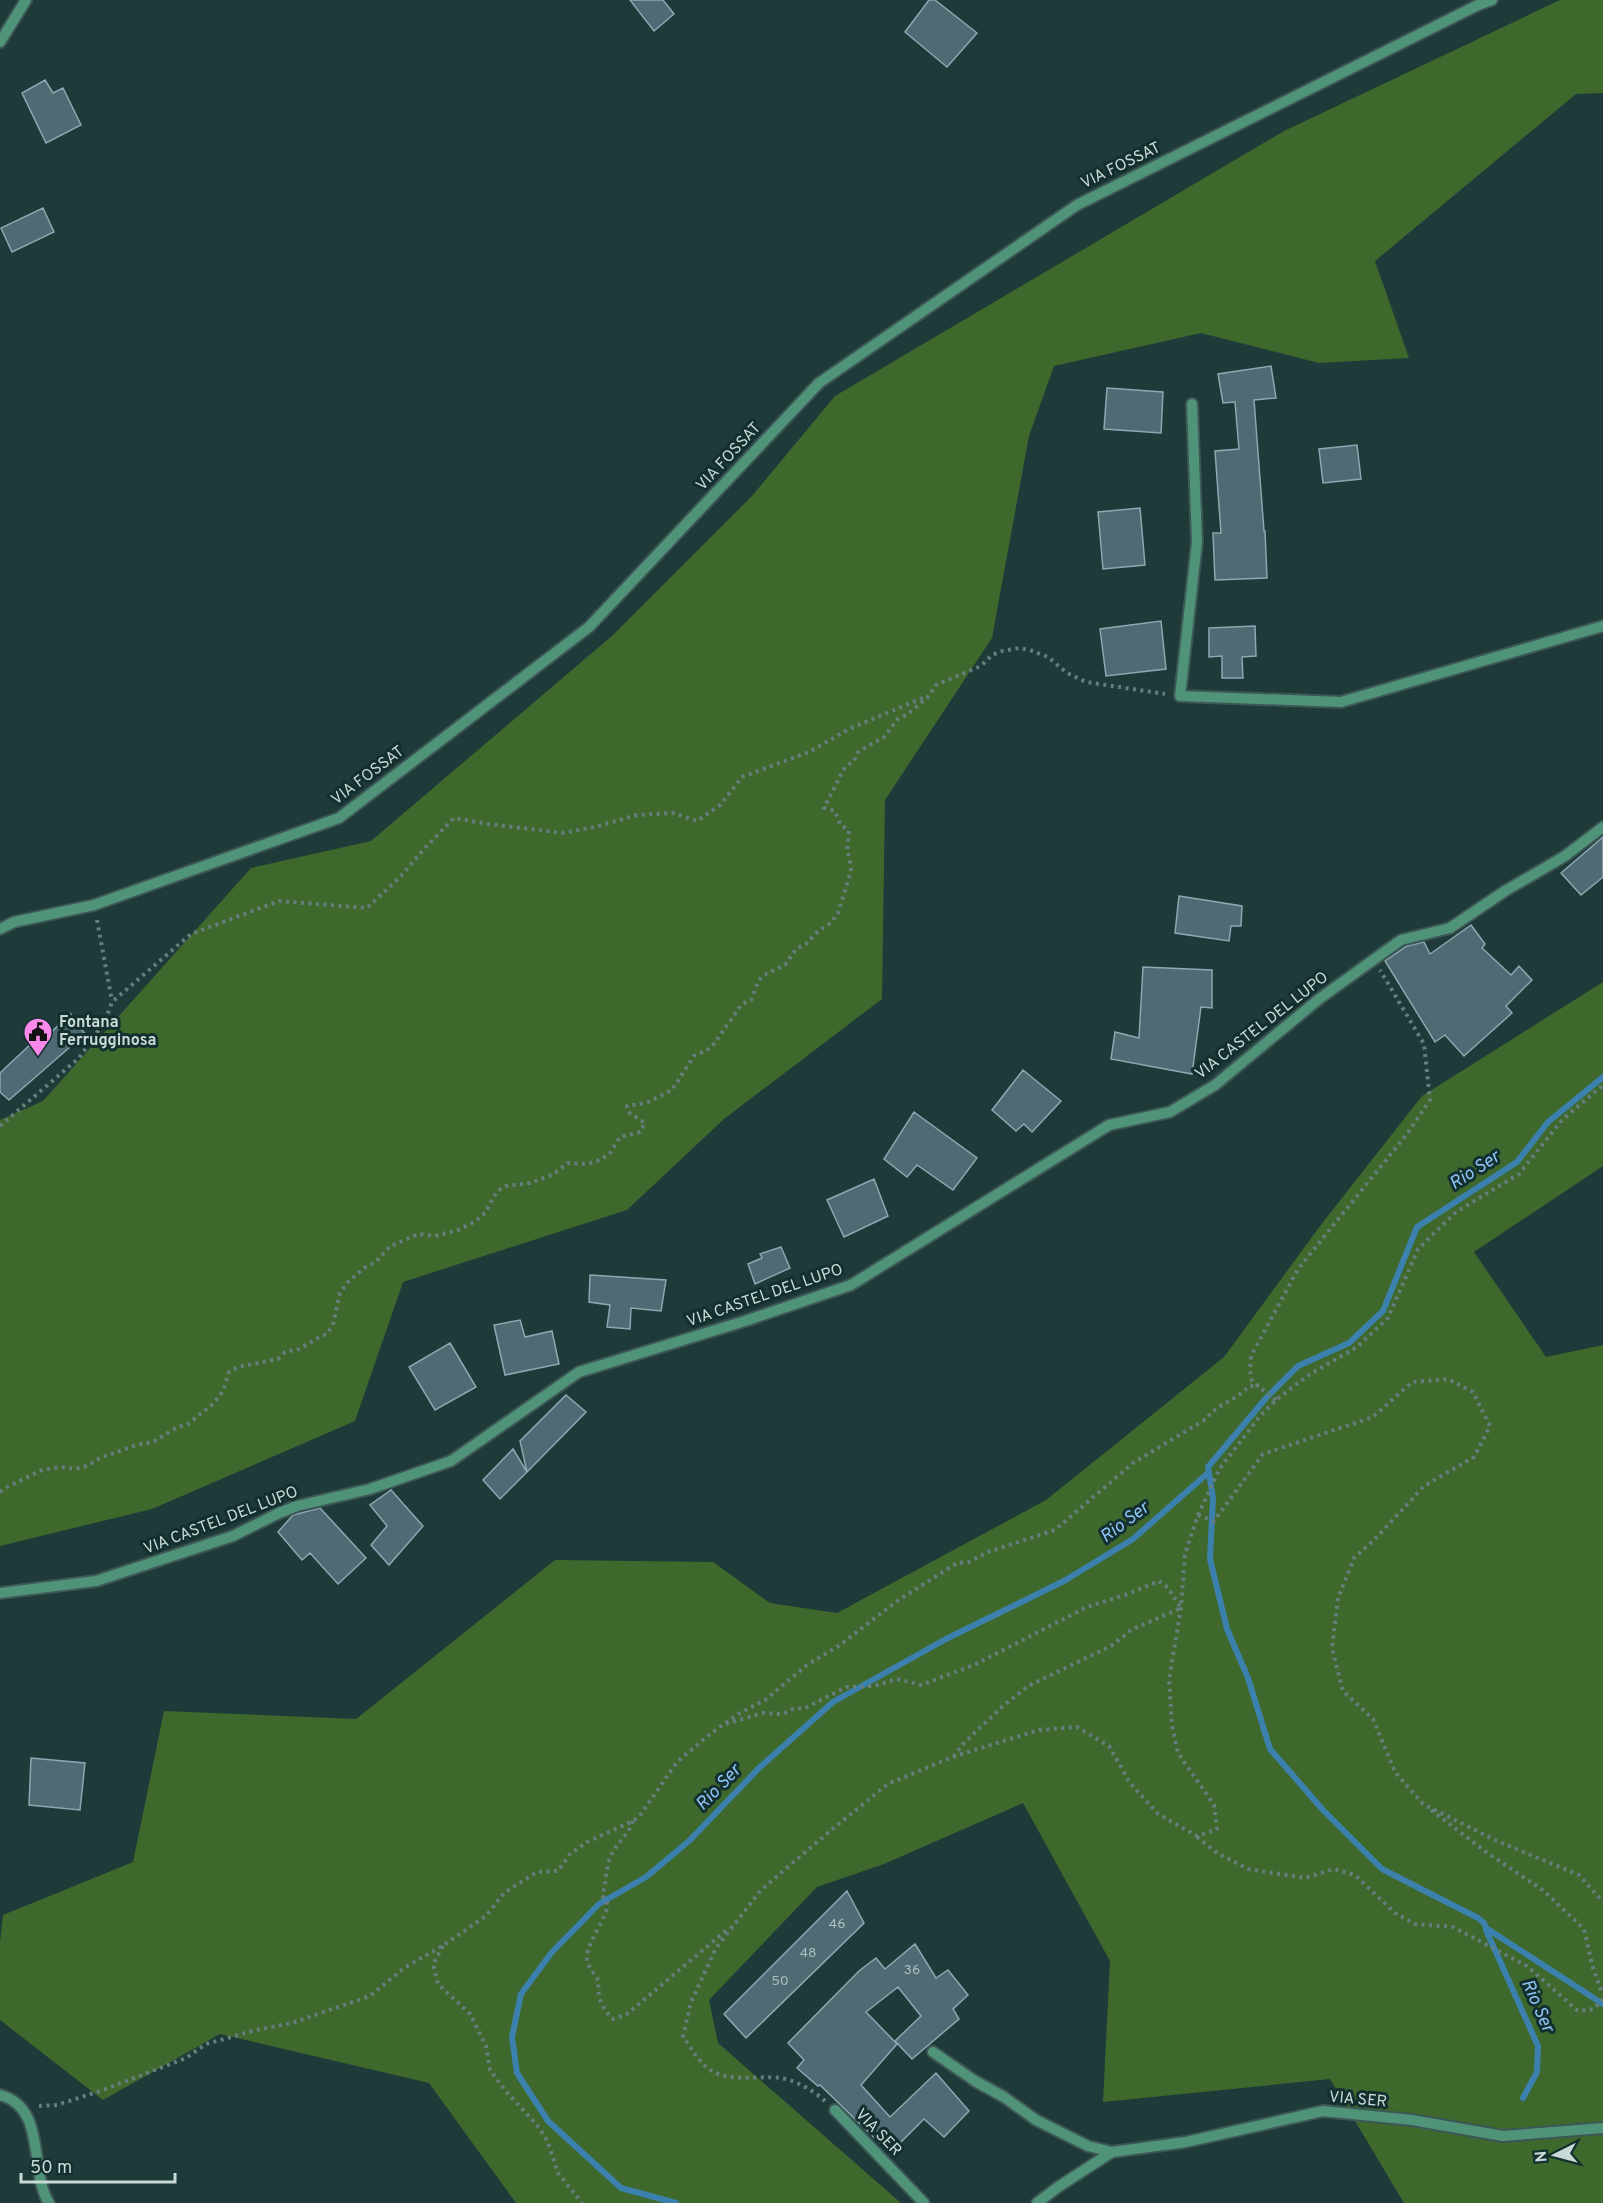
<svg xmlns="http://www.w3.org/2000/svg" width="1603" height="2203" viewBox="0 0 1603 2203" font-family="Overpass,sans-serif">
<rect width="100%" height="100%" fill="#1e3a39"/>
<path fill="#3f682d" d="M1560,0H1603V93L1576,94L1375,261L1409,358L1319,363L1201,333L1054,366L1029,436L992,638L885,800L882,999L724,1119L627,1210L403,1282L355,1421L152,1509L0,1546V1120L43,1101L251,868L371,841L613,635L752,496L835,396L1284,131Z
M1603,982V1166L1474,1252L1546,1357L1603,1345V2203H1404L1330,2079L1103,2102L1110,1961L1023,1803L884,1864L817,1887L709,2000L718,2043L901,2203H516L429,2083L220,2034L103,2100L0,2020V1942L3,1915L133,1862L164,1711L356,1719L555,1560L713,1562L770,1603L837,1613L1046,1500L1224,1357L1320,1226L1422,1096Z"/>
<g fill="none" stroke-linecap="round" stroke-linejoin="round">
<path stroke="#3c81ad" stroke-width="6" d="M1603,1077L1548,1122L1517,1162L1417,1227L1383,1311L1349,1343L1298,1366L1266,1398L1208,1467L1213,1498L1210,1559L1227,1629L1248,1678L1270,1749L1323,1810L1382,1869L1478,1918L1484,1923L1486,1928L1603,2004
M1486,1930L1538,2046L1537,2072L1523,2098
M676,2203L621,2188L548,2121L517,2073L512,2037L521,1994L552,1952L599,1904L646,1877L689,1841L759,1768L833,1702L946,1639L1064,1581L1133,1539L1208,1473"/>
</g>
<path fill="#4f6a73" stroke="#8ca8b2" stroke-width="1.5" d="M630,0H663L674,14L654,31Z
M929,0H935L977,33L947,67L905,32Z
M45,80L53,93L63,88L81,125L46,143L22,93Z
M43,208L54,232L12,252L1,228Z
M1271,366L1276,398L1254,400L1264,531H1265L1267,578L1215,580L1213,533H1221L1215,451L1239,449L1235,402L1223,403L1218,374Z
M1107,388L1163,392L1161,433L1104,429Z
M1357,445L1361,479L1323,483L1319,449Z
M1140,508L1145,565L1103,569L1098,512Z
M1161,621L1166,669L1106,676L1100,629Z
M1255,626L1256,656L1242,657L1243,678H1222V656L1209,657V628Z
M1603,837V877L1581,895L1561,873Z
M1179,896L1242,906L1241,926H1231L1229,941L1175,933Z
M1471,925L1485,944L1482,948L1511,975L1519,966L1532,980L1506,1006L1512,1013L1464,1056L1445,1035L1435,1042L1385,961L1407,946L1424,942L1430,954Z
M1143,967L1212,970V1008L1201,1007L1192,1074L1111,1059L1115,1032L1139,1038Z
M70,1013L85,1034L9,1100L0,1092V1073L34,1041H43Z
M1023,1070L1061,1101L1032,1132L1024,1124L1016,1131L992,1110Z
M914,1112L977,1158L953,1190L917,1165L907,1177L884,1159Z
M874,1179L888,1216L844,1237L827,1200Z
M781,1247L790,1268L755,1284L748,1264L762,1258L760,1254Z
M590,1275L666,1280L661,1311L631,1308L630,1329L607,1327L610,1305L589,1302Z
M520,1320L525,1337L552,1331L559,1364L505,1375L494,1325Z
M450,1343L476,1387L435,1410L409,1367Z
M566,1395L586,1412L527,1472L520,1441Z
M513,1449L527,1472L500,1499L483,1480Z
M391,1490L423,1526L389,1565L371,1545L387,1526L370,1505Z
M320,1508L366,1558L338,1584L310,1553L302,1560L278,1532L293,1515Z
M31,1758L85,1763L80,1810L29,1805Z
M847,1891L864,1923L746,2038L724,2014Z
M915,1944L936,1978L948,1970L968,1995L953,2009L959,2019L912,2059L895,2041L921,2016L898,1987L866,2012L897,2044L861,2085L890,2117L936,2073L969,2111L944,2137L924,2119L890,2153L820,2085L818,2086L797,2068L804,2060L788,2043L859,1971L876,1958L885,1969Z"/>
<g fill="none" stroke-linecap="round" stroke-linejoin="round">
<g stroke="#3d5756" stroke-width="14">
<path id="minor" d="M0,42L26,0
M1192,404L1197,542L1180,696L1341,702L1603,626
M0,929L14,922L94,905L339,818L589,627L819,383L1077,205L1478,5L1492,0
M0,1593L96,1581L233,1536L279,1513L297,1506L370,1489L451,1461L579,1372L745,1321L851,1285L1109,1125L1170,1112L1215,1085L1319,999L1401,940L1450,928L1505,891L1565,856L1603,827
M933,2052L975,2081L1004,2097L1036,2120L1088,2146L1112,2152
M0,2095C47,2107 29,2172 49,2203
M835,2110L924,2203
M1037,2203L1058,2187L1112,2152L1186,2142L1323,2111L1412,2120L1503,2136L1603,2128"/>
</g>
<path stroke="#677e7d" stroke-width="4" stroke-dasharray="3 4.5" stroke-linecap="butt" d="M97,920L112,1001
M0,1126L79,1058L105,1021L112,1002L191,934L279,901L367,908L401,876L424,849L454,818L488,824L563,833L595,827L637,815L673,813L697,821L720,805L742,777L809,752L849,729L925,697
M1276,1400L1252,1381L1250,1370L1251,1356L1298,1269L1407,1134L1430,1100L1424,1044L1380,970
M0,1492L9,1486L42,1470L61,1467L75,1469L87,1466L100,1458L137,1445L153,1442L176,1428L188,1424L214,1403L223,1391L229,1372L238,1367L278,1359L285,1352L299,1349L321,1336L327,1334L333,1325L340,1293L348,1282L364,1268L376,1262L389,1247L418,1234L435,1236L458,1230L476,1221L485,1213L497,1191L506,1186L530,1183L552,1175L568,1163L587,1164L600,1160L610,1153L620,1137L640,1132L645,1123L628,1112L627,1106L646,1103L672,1090L694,1056L711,1048L742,1004L751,1000L759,980L764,975L785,965L796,949L806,944L819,930L831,923L838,913L851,871L850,860L847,851L849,831L840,824L835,811L824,808L845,767L854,761L858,752L884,737L898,719L908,714L929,696L936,685L981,666L992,655L1002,651L1019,648L1030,650L1048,657L1067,673L1086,682L1165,694
M1198,1515L1214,1521L1263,1454L1373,1417L1412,1382L1448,1379L1473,1392L1490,1426L1474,1457L1424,1486L1374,1540L1354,1558L1338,1598L1332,1648L1343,1691L1373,1719L1395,1772L1423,1804L1495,1840L1579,1875L1603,1902
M726,1724L763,1713L783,1714L793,1709L805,1708L847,1687L874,1686L897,1679L921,1685L974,1665L1087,1607L1128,1594L1159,1581L1168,1588L1181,1608L1131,1630L1111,1646L1028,1686L1002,1707L963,1744L954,1756
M1431,1810L1486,1852L1544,1891L1584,1929L1593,1968L1603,1995
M633,1821C629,1835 615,1844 610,1858C605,1870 607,1883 602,1895C603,1897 607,1902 607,1903C610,1913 588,1941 587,1956C586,1966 595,1973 599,1982C596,1996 603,2010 613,2019L627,2014L728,1929
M1197,1837L1217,1853L1248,1869L1305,1878L1334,1869L1355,1875L1395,1913L1415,1924L1453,1927L1527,1966L1578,2011L1594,2009L1603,1999
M443,1946L433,1964L438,1984L470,2014L486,2046L490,2070L504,2089L537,2125L547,2140L558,2173L582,2203
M825,2101C814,2091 796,2080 780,2078C756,2075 727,2084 706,2067C697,2059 690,2046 683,2037L691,2002L716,1948L761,1890L836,1826L888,1784L952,1757L1039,1730L1077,1727L1109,1746L1130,1783L1158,1814L1197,1836L1217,1829L1214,1805L1178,1753L1172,1726L1169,1680L1181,1608L1185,1554L1198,1515L1220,1468L1260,1416L1276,1400L1307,1376L1357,1347L1388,1318L1418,1249L1456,1212L1519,1174L1562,1120L1603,1085
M39,2106L57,2105L103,2090L186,2058L206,2044L256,2030L292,2023L370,1996L404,1968L444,1945L486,1916L504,1893L537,1872L558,1871L570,1854L587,1842L633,1821L641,1814L677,1762L710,1734L738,1714L765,1700L807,1665L840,1645L897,1601L957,1563L969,1562L988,1552L1055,1530L1133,1463L1206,1419C1218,1403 1236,1401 1249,1386H1259"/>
<use href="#minor" stroke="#4f9478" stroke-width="10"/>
</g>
<defs>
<g id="civic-pin" transform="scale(1.5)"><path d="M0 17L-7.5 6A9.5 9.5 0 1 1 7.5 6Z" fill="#f888ea" stroke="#13302f"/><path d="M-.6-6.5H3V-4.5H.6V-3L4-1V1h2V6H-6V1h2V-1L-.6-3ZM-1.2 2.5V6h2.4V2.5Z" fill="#111"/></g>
</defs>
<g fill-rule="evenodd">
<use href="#civic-pin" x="38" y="1032"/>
</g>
<g text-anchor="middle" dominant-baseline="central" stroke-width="6" stroke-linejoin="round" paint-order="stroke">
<g font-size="14" fill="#aabdbf">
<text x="837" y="1924">46</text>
<text x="808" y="1953">48</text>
<text x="912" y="1970">36</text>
<text x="780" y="1981">50</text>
</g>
<g font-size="16" fill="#c9d9d8" stroke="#13302f">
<text transform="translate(1121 166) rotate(-26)">VIA FOSSAT</text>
<text transform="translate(729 457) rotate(-47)">VIA FOSSAT</text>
<text transform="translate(368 776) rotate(-37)">VIA FOSSAT</text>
<text transform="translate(1262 1026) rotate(-38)">VIA CASTEL DEL LUPO</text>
<text transform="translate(765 1296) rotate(-19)">VIA CASTEL DEL LUPO</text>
<text transform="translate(221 1521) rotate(-21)">VIA CASTEL DEL LUPO</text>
<text transform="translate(1358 2100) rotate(5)">VIA SER</text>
<text transform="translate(878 2133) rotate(46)">VIA SER</text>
</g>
<g font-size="16" font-weight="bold" fill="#c9d9d8" stroke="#13302f" text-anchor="start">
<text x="59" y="1023">Fontana<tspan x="59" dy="18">Ferrugginosa</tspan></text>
</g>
<g font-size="18" font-style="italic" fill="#8ec4f8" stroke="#13302f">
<text transform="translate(1475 1171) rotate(-33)">Rio Ser</text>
<text transform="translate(1125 1523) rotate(-37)">Rio Ser</text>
<text transform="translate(719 1788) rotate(-46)">Rio Ser</text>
<text transform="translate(1537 2006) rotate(66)">Rio Ser</text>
</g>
</g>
<g transform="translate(1555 2155) rotate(264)" stroke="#13302f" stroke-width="4.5" paint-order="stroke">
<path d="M0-4.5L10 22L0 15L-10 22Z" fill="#c9d9d8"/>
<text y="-9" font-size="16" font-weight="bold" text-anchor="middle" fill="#c9d9d8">N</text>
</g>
<path d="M21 2173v9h154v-9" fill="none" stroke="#c9d9d8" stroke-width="3"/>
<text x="30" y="2173" font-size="18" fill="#c9d9d8" stroke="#13302f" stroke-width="4.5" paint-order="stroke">50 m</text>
</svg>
